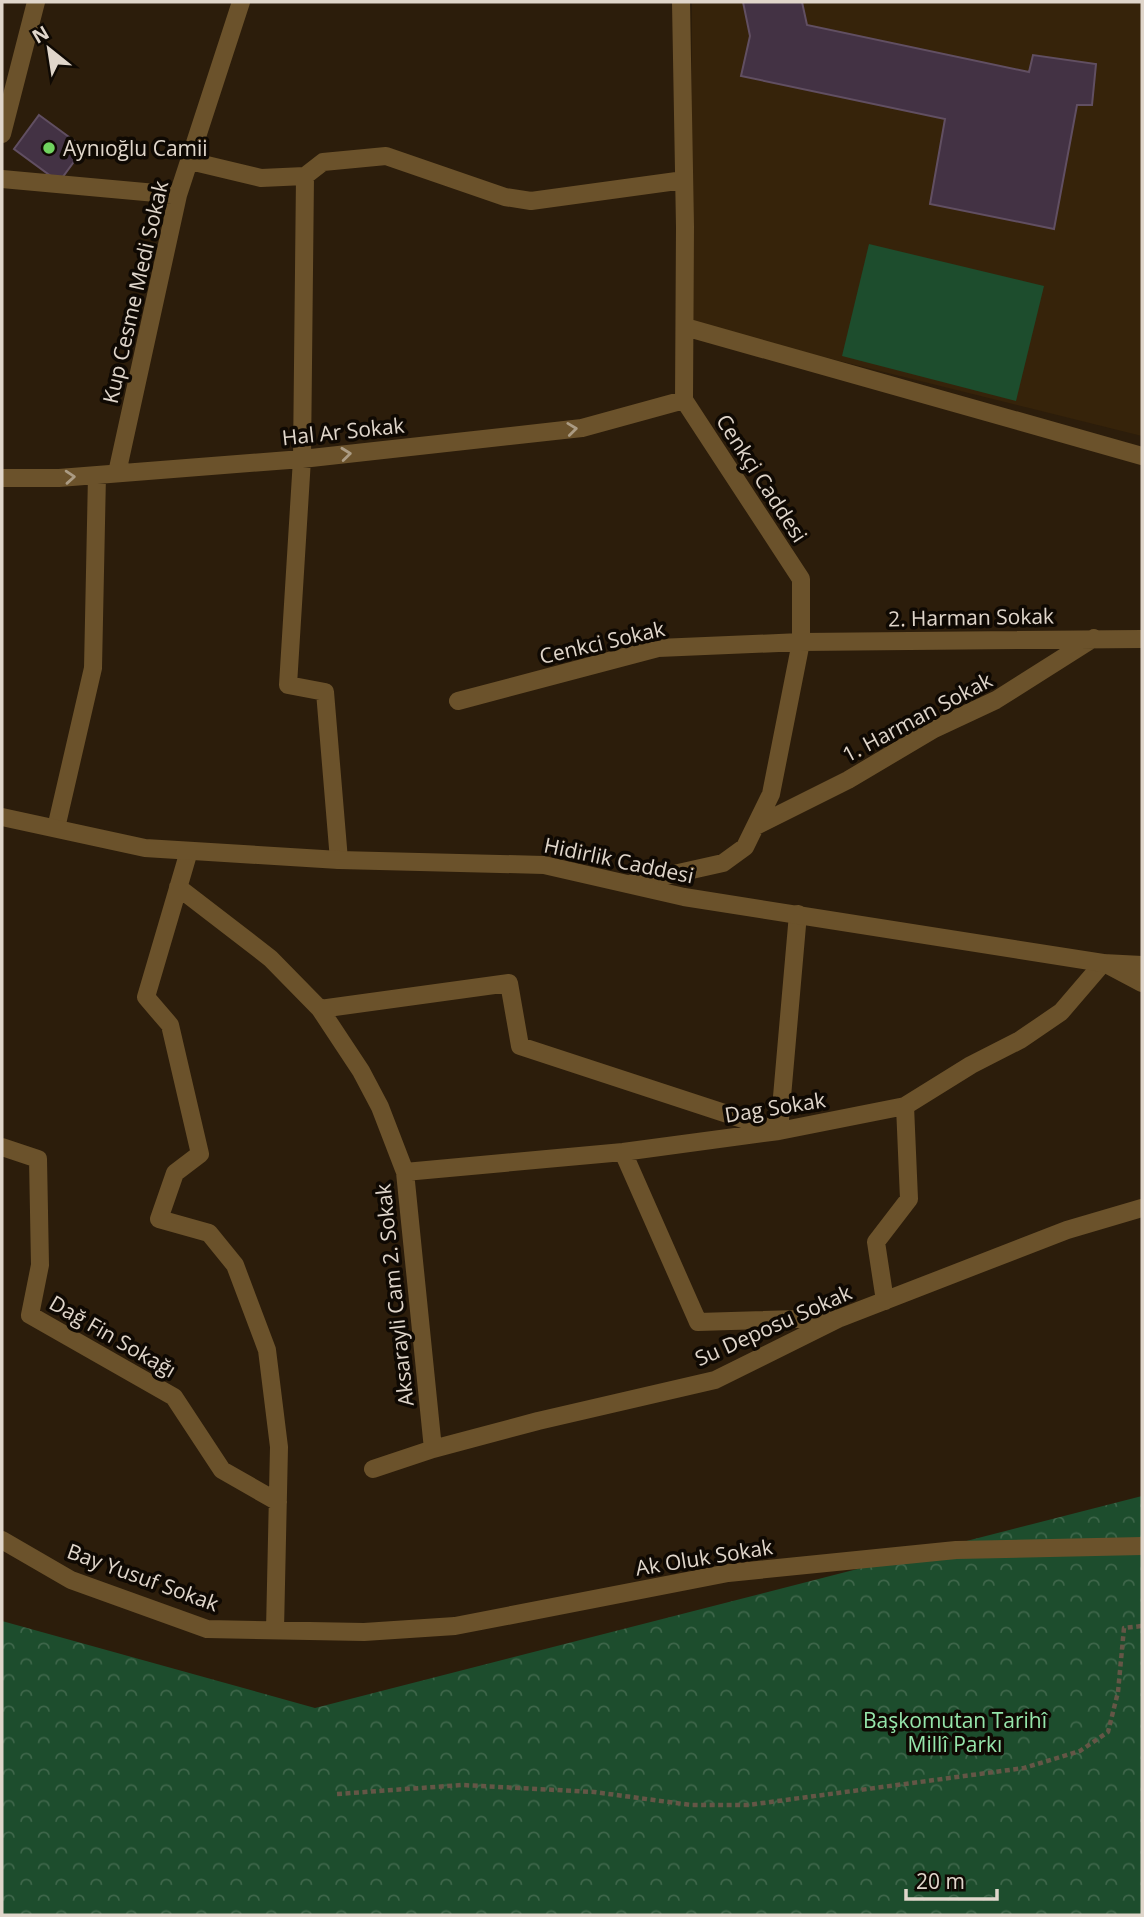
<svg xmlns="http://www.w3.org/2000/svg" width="1144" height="1917" viewBox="0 0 1144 1917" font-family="'Open Sans',sans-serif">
<defs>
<pattern id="park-crowns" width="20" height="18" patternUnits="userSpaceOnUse" patternTransform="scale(1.75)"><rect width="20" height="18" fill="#1d4d2d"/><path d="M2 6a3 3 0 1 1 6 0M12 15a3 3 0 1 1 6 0" fill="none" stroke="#3e664a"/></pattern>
</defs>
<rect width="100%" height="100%" fill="#2c1d0b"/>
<path fill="#36230a" d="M692,2H1142V436L691,324Z"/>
<path fill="#1d4d2d" d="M869,244L1044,286L1016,401L842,356Z"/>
<path fill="url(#park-crowns)" d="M1142,1496V1915H2V1621L315,1708Z"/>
<path fill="#433244" stroke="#614f62" stroke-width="2" d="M743,2H802L807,25L1029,72L1033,55L1096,64L1092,105H1077L1054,229L930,204L945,119L741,76L750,36Z
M39,115L84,148L59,182L14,149Z"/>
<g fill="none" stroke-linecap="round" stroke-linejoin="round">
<path stroke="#645646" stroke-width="4.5" stroke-dasharray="5 3.5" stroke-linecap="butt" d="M337,1794L462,1785L594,1792L691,1805H748L1024,1768L1080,1751L1108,1732L1118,1692L1124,1628L1142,1626"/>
<path stroke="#6b522b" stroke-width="18" d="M2,134L36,2
M190,161L261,178L305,176L323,162L386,156L505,197L531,201L684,180
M305,176L302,459L288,685L325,692L339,860
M2,179L178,195
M685,327L1142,456
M117,473L178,195L241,2
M2,478H59L302,459L582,428L684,400
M458,701L658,648L801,642L1142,639
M756,826L848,780L934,729L996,700L1094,638
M56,828L93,668L97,475
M189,851L146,997L170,1025L200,1154L175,1173L159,1219L209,1233L235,1265L267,1350L279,1447L275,1630
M629,884L723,863L745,847L771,794L801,642V579L684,400L685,227L681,2
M178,887L270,958L320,1009L361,1071L380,1107L405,1172L433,1449
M320,1009L509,983L520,1046L779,1131L798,914
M2,1147L38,1159L40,1265L30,1315L174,1397L222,1470L278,1502
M623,1152L698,1322L833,1318
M405,1172L623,1152L779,1131L905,1106L971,1065L1020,1040L1061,1012L1103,963
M885,1301L876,1242L909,1199L905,1106
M373,1469L433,1449L538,1421L715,1380L840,1318L1067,1230L1142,1208
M2,1540L71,1580L207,1629L364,1632L455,1626L728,1573L956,1550L1142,1546"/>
<path stroke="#6b522b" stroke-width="18" d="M2,817L145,848L339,860L544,865L684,897L1103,963L1142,965
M1108,965L1142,983"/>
</g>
<defs><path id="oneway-chevron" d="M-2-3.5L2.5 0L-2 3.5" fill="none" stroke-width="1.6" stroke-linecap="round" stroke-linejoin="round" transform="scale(1.75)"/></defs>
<g stroke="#ab9b83">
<use href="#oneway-chevron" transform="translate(572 429) rotate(-7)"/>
<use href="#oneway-chevron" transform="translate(346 454) rotate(-6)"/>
<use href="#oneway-chevron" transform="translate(70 477) rotate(-4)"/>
</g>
<circle fill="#70d35f" stroke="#0f0903" stroke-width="2.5" cx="49" cy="148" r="7"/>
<g text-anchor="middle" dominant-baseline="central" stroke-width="7" stroke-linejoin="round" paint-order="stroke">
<g font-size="21" fill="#e0d6cb" stroke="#0f0903" text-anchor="start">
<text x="63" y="148">Aynıoğlu Camii</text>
</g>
<g font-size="21" fill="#e0d6cb" stroke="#0f0903">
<text transform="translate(135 292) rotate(-77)">Kup Cesme Medi Sokak</text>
<text transform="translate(343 431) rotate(-6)">Hal Ar Sokak</text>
<text transform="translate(762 478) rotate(57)">Cenkçi Caddesi</text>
<text transform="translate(971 617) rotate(-1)">2. Harman Sokak</text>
<text transform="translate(602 642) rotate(-13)">Cenkci Sokak</text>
<text transform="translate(917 717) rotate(-28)">1. Harman Sokak</text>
<text transform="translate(619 860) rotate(12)">Hidirlik Caddesi</text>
<text transform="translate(775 1107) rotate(-9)">Dag Sokak</text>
<text transform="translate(394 1295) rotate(-96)">Aksarayli Cam 2. Sokak</text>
<text transform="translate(773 1325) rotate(-24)">Su Deposu Sokak</text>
<text transform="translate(113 1336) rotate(30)">Dağ Fin Sokağı</text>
<text transform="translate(704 1557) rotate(-9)">Ak Oluk Sokak</text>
<text transform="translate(143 1577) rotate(20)">Bay Yusuf Sokak</text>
</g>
<g font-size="21" fill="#96e6ab" stroke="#0f0903">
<text x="955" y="1720">Başkomutan Tarihî<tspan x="955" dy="24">Millî Parkı</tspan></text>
</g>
</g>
<rect width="1144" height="1917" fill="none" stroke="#e0d6cb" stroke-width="7"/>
<g transform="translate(49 49) rotate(330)" stroke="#0f0903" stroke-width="5" paint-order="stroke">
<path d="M0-5L12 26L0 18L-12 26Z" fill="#e0d6cb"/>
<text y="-10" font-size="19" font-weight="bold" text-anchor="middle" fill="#e0d6cb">N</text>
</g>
<path d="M906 1889v10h91v-10" fill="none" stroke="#e0d6cb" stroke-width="3.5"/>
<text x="916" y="1889" font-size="21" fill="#e0d6cb" stroke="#0f0903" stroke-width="5" paint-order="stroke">20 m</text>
</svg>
